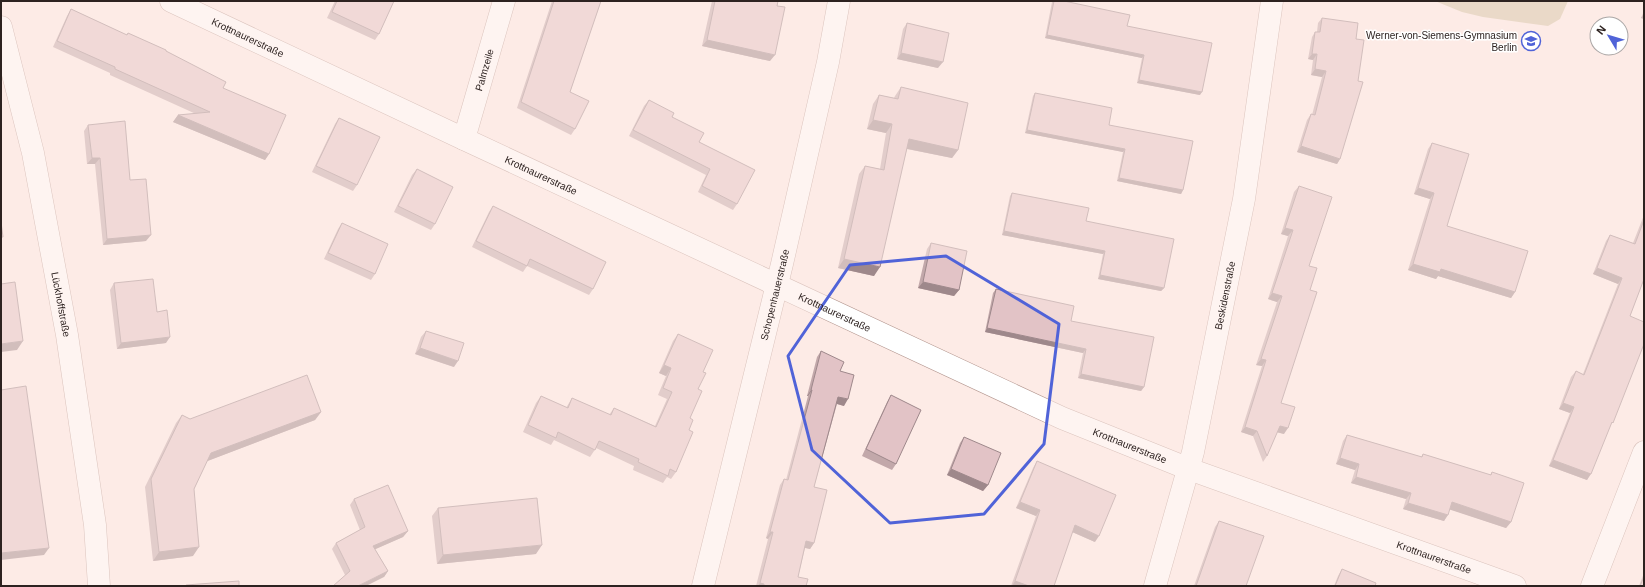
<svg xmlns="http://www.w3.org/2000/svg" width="1645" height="587" viewBox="0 0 1645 587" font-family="Helvetica,sans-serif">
<rect width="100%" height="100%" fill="#fdebe6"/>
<path fill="#d3c3a5" d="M1435,1H1568L1560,19L1548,26L1483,17L1462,12Z"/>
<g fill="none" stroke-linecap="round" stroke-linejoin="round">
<g stroke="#b3968f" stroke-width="23">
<g id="street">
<path id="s1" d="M171,1L464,139L1062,418L1189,469L1515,586"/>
<path id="s2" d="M1,27L33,153L67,335L95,525L99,586"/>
<path id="s3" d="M464,139L504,1"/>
<path id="s4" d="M703,586L782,264L828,62L839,1"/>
<path id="s5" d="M1155,586L1193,452L1244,199L1272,1"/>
<path d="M1592,586L1644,452"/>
</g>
</g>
<use href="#street" stroke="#fff" stroke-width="22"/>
</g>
<path fill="#c2a8aa" d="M335,1H394L379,34L375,40L327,18Z
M552,1H601L570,92L575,129L571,135L517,108Z
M712,1H778L770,61L702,46Z
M1053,1H1064L1127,26L1200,95L1137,83L1142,58L1045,38L1052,2Z
M71,9L126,35L128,33L166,51L223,88L269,154L265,160L173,122L178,115L196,114L110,75V73L53,47L67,16Z
M1644,11V19L1641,18Z
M1322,18L1356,39L1340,159L1337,164L1297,152L1307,120L1311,114L1312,115L1322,77L1311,75L1313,60L1308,59L1312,37L1315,32H1317L1318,23Z
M907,23L938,68L897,59L903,29Z
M901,87L958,150L952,158L907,149L874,276L838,268L859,174L865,166L880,169L886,133L867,129L873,104L879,95L894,98L895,96Z
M1035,93L1109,125L1183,190L1181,194L1117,181L1123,152L1025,133L1033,96Z
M649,100L672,117L699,142L737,204L733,210L698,192L706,175L629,136L644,106Z
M339,118L357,185L353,191L312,172L335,124Z
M88,125L130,180L146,241L103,245L95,164H87L84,131Z
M1432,143L1447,226L1515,292L1511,298L1438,276L1436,279L1408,270L1430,199L1414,194L1428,149Z
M417,169L435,224L431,230L394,212L412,175Z
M1299,186L1309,266L1310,290L1281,403L1284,434L1277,432L1267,456L1263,462L1253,436L1241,432L1262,366L1256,365L1277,302L1268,299L1288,236L1281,234L1294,192Z
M1012,193L1164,288L1161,291L1098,279L1103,254L1002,235L1010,196Z
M493,206L593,289L589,295L527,266L523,272L472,247L489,212Z
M1644,215V279L1630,316L1609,429L1587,480L1549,466L1570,413L1559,409L1571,377L1576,371L1583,374L1618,284L1593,274L1606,241L1610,235L1633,243Z
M342,223L375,274L371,280L324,259L338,229Z
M931,243L959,290L954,296L918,288L927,249Z
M114,283L157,312L166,343L117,349L110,290Z
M996,289L1071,321L1144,387L1141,391L1078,378L1083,353L985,332L993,293Z
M426,331L454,367L415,354L421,337Z
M678,334L703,372L690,418L689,430L676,472L671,479L667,477L663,483L633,470L634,466L596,448L590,457L554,440L551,445L523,432L536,403L541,396L566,408L572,398L609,415L614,408L655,426L667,399L658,395L666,376L659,373L673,341Z
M821,351L840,371L844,406L837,404L814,487V543L810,549L805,548L798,577L806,586H756L768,539L766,538L780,485L784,479L786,480L808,396H807L817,357Z
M891,395L896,464L892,470L862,456L887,402Z
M321,412L315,420L207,461L194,489L193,556L153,561L145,487L176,423L182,415L190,419Z
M1347,435L1421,457L1423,454L1490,475L1492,472L1511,522L1506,528L1450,509L1444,521L1403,509L1406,499L1351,483L1355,470L1336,464L1343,441Z
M964,437L988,485L983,491L947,475L960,443Z
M1037,461L1095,542L1072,532L1054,586H1011L1036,516L1016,508L1033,468Z
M354,499L408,531L403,537L375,549L388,571L384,577L345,575L332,549L336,543L360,530L350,505Z
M438,508L536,554L437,564L432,516Z
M1219,521L1246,586H1194L1215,527Z
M1342,569L1375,586H1334L1338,576Z
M1644,573V586H1639Z"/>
<path fill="#9e888b" d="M1644,14V19L1641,18Z
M1047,35L1144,55L1142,58L1045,38Z
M707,40L775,55L770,61L702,46Z
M901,53L943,62L938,68L897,59Z
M1312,54H1317L1313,60L1308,59Z
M1315,69L1326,71L1322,77L1311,75Z
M1139,80L1202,92L1200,95L1137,83Z
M178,115L269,154L265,160L173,122Z
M873,120L892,124L886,133L867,129Z
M1027,130L1125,149L1123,152L1025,133Z
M909,139L958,150L952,158L903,148Z
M1301,146L1340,159L1337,164L1297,152Z
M92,158H100L95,164H87Z
M1119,178L1183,190L1181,194L1117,181Z
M1418,188L1434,193L1430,199L1414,194Z
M1285,228L1293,230L1288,236L1281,234Z
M1004,231L1105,251L1103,254L1002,235Z
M151,235L146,241L103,245L107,239Z
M844,259L880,267L874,276L838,268Z
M1413,264L1441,269L1515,292L1511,298L1438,276L1436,279L1408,270Z
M1597,268L1622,278L1618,284L1593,274Z
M1100,275L1164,288L1161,291L1098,279Z
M923,282L959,290L954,296L918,288Z
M1272,293L1282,296L1277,302L1268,299Z
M987,328L1086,349L1083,353L985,332Z
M170,337L166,343L117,349L121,343Z
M23,341L17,350L1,352V344Z
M420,348L458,361L454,367L415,354Z
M1261,359L1266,360L1262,366L1256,365Z
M664,365L671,368L666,376L659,373Z
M1081,374L1144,387L1141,391L1078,378Z
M811,390H812L808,396H807Z
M838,397L848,399L844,406L834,403Z
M1563,403L1574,407L1570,413L1559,409Z
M321,412L315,420L205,462L211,453Z
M1280,426L1288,428L1284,434L1276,432Z
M1245,427L1257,431L1253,436L1241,432Z
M1340,458L1359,464L1355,470L1336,464Z
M1553,460L1591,474L1587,480L1549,466Z
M951,469L988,485L983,491L947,475Z
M1356,477L1411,493L1406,499L1351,483Z
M1020,502L1040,510L1036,516L1016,508Z
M1452,502L1511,522L1506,528L1448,509Z
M1408,503L1448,515L1444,521L1403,509Z
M1075,525L1099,536L1095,542L1070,531Z
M408,531L403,537L369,552L373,546Z
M770,532H773L768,539L766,538Z
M806,541L814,543L810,549L802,547Z
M542,545L536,554L437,564L443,555Z
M199,547L193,556L153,561L159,552Z
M49,548L44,555L1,560V553Z
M388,571L384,577L366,586H358Z
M1015,581L1029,586H1012Z
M760,583L764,584L763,586H758Z"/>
<path fill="#e2c3c6" stroke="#9e888b" d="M337,1H394L379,34L332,12Z
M554,1H601L570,92L589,101L575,129L521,102Z
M715,1H778L777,6L785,7L775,55L707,40Z
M1054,1H1064L1130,15L1127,26L1212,43L1202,92L1139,80L1144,55L1047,35Z
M71,9L127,35L128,33L166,50V51L226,82L223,88L286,115L269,154L178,115L210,112L115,69V67L57,41Z
M1322,18L1358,23L1356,39L1364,40L1358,81L1363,82L1340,159L1301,146L1311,114L1315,115L1326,71L1315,69L1317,54H1312L1315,32H1320Z
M907,23L949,33L943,62L901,53Z
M901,87L968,103L958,150L909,139L880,267L844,259L865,166L884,170L892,124L873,120L879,95L898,99Z
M1035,93L1112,108L1109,125L1193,141L1183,190L1119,178L1125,149L1027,130Z
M649,100L674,113L672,117L704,133L699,142L755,170L737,204L702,186L710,169L633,130Z
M339,118L380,137L357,185L316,166Z
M125,121L130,180L146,179L151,235L107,239L100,158H92L88,125Z
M1432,143L1469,154L1447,226L1528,251L1515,292L1441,269L1440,272L1413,264L1434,193L1418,188Z
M417,169L453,187L435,224L398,206Z
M1299,186L1332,197L1309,266L1317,268L1310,290L1317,292L1281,403L1295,407L1288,428L1280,426L1267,456L1257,431L1245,427L1266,360L1261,359L1282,296L1272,293L1293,230L1285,228Z
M1012,193L1089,208L1086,221L1174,239L1164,288L1100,275L1105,251L1004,231Z
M493,206L606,262L593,289L530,259L527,266L476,241Z
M1644,220V279L1630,316L1644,322V344L1613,423L1612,422L1591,474L1553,460L1574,407L1563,403L1576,371L1584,375L1622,278L1597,268L1610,235L1635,244Z
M1,222L3,237H1Z
M342,223L388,244L375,274L328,253Z
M931,243L967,251L959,290L923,282Z
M153,279L157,312L167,310L170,337L121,343L114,283Z
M15,282L23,341L1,344V284Z
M996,289L1074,306L1071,321L1154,337L1144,387L1081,374L1086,349L987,328Z
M426,331L464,343L458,361L420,348Z
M678,334L713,350L703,372L706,373L698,389L702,391L690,418L693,420L689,430L693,432L676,472L670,469L668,476L638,462L639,459L599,441L595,450L558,432L556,438L528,425L541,396L568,408L572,398L611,415L614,408L656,427L672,392L663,388L671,368L664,365Z
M821,351L844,362L840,371L854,375L848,399L838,397L814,487L827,490L814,543L806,541L798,577L808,579L806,586H764V584L760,583L773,532H770L784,479L788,480L812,390H811Z
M307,375L321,412L211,453L194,489L199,547L159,552L151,479L182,415L190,419Z
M26,386L49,548L1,553V390Z
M891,395L921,410L896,464L866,449Z
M1347,435L1422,457L1423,454L1491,475L1492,472L1524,483L1511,522L1452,502L1448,515L1408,503L1411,493L1356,477L1359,464L1340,458Z
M964,437L1001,453L988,485L951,469Z
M1037,461L1116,495L1099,536L1075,525L1054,586H1029L1015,581L1040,510L1020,502Z
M388,485L408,531L373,546L388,571L358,586H333L350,571L336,543L365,527L354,499Z
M537,498L542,545L443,555L438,508Z
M1219,521L1264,536L1246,586H1196Z
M1342,569L1376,583L1375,586H1335Z
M1644,577V586H1640Z
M239,581V586H186V585Z"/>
<path d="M0 0H1645V587H0ZM946,256L1059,324L1044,444L984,514L890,523L812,450L788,356L850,265Z" fill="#fdebe6" fill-opacity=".55" fill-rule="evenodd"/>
<path fill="none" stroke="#5063d8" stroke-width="3" stroke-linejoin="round" d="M946,256L1059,324L1044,444L984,514L890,523L812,450L788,356L850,265Z"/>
<defs>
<g id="school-ring" transform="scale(1)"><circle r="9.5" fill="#fff" stroke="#5063d8" stroke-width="1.5"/><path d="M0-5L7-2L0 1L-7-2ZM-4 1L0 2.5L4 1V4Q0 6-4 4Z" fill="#5063d8"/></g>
</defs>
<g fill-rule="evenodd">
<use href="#school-ring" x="1531" y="41"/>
</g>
<g text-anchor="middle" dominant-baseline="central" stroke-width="3" stroke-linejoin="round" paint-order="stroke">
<g font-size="10" fill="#2d2220" stroke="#fff" text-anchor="end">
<text x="1517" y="35">Werner-von-Siemens-Gymnasium<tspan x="1517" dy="12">Berlin</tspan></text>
</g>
<g font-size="10" fill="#2d2220" stroke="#fff">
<text stroke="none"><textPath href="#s1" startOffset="85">Krottnaurerstraße</textPath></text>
<text stroke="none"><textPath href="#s3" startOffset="72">Palmzeile</textPath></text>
<text stroke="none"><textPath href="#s1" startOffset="409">Krottnaurerstraße</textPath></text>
<text stroke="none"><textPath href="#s4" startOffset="300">Schopenhauerstraße</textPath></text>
<text stroke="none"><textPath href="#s5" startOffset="299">Beskidenstraße</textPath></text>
<text stroke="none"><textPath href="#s2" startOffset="284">Lückhoffstraße</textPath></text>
<text stroke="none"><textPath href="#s1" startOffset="733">Krottnaurerstraße</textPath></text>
<text stroke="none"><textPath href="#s1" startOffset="1057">Krottnaurerstraße</textPath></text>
<text stroke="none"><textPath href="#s1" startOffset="1381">Krottnaurerstraße</textPath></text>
</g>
</g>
<rect width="1645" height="587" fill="none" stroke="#2d2220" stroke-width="4"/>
<g transform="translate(1609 36) rotate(308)"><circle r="19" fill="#ffffff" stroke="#aba7a6"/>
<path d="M0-3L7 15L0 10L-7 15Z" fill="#5063d8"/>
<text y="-6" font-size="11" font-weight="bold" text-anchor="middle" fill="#2d2220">N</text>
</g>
</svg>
